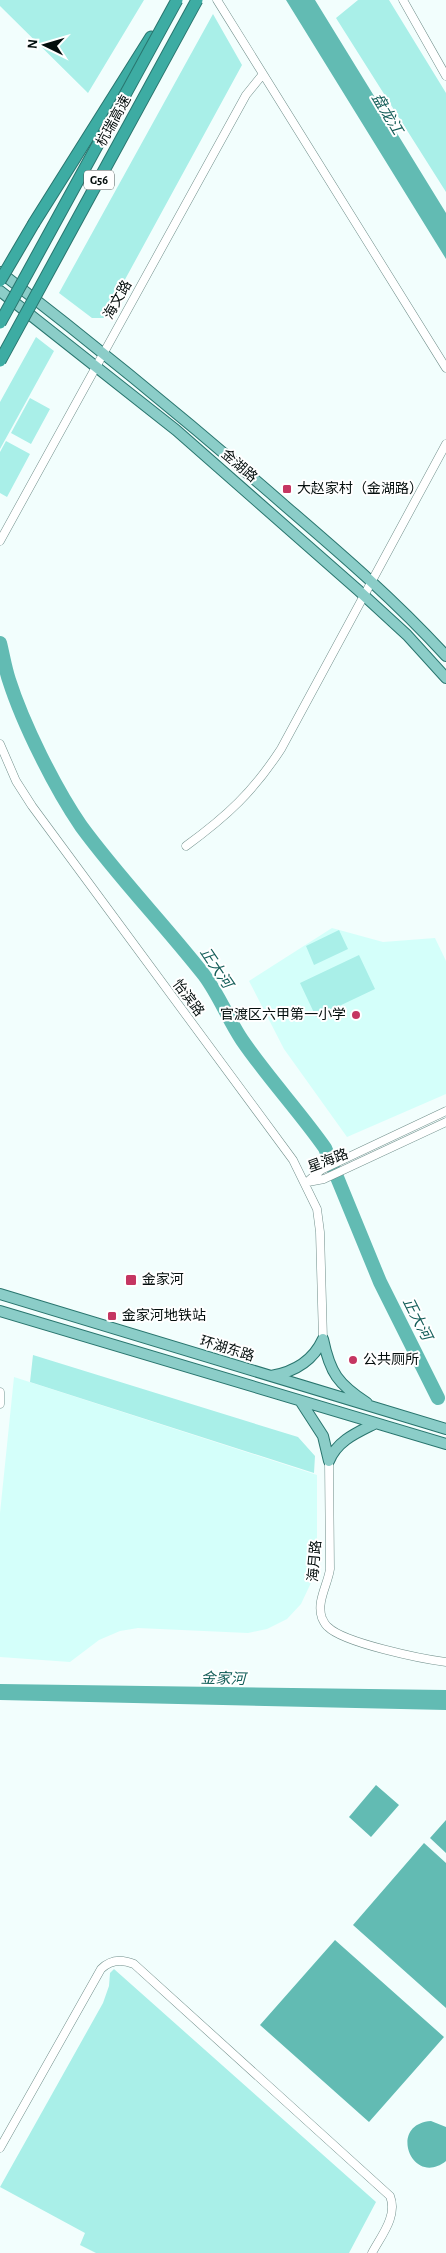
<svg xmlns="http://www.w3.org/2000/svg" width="446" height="2253" viewBox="0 0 446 2253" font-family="'Alegreya Sans','Noto Sans SC',sans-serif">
<rect width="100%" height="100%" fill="#f2fefd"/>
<path fill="#d4fffa" d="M332,928L383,942L435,938L446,961V1094L347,1137L284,1049L249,981Z
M14,1377L317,1475V1570L301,1604L287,1619L267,1629L248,1633L138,1628L120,1631L99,1640L70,1662L0,1657V1513Z"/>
<path fill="#a9efe8" d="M0,0H144L88,93L0,6Z
M358,0H389L446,93V192L336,18Z
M213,14L242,65L104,318H92L59,293Z
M36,337L54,351L0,449V402Z
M30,398L50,409L31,444L11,433Z
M6,441L30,454L7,497L0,493V452Z
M339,930L348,949L314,965L306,946Z
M359,955L375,989L316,1017L300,983Z
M33,1355L298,1437L315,1456L314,1473L30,1382Z
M114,1969L376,2202L349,2253H96L80,2245L85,2233L0,2187L103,2003L109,1986L110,1973Z"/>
<path fill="#62bbb3" d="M286,0H315L446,213V259Z
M0,1684L446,1690V1710L0,1700Z
M376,1785L399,1805L371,1837L349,1817Z
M446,1820V1853L430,1838Z
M424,1843L446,1863V2008L353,1925Z
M335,1940L444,2037L369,2122L260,2025Z
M431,2121L446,2127V2161C412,2188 387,2124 431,2121Z"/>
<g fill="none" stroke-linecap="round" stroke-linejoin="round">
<path stroke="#62bbb3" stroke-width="14" d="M0,643C3,655 5,668 9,680C23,724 55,788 81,826C119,878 164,924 204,975C219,995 228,1019 242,1040C268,1078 299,1111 325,1148L380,1282L438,1398"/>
<g stroke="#718f8b" stroke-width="9">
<path id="minor" d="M217,0L446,368
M403,0L446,76
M0,541L246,95L263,74
M0,744L16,781L32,806L293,1160L317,1209L320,1232L323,1339
M186,846C227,816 253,792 281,749L446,444
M308,1182L324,1179L446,1122
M306,1183L321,1170L446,1111
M0,1392V1404
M329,1461L330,1569C328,1584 316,1602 322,1618C323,1620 325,1625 328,1627C344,1643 422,1659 446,1662
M0,2148L101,1969C111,1959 122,1959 134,1964L390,2196C398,2216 381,2236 372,2253"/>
</g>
<g stroke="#29756e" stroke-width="12">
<path id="major" d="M0,272C97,347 191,424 283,504C340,553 396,601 446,656
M0,291L176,430L358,590L407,635L446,678
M0,1294L446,1429
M0,1311L446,1444
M271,1376C294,1372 313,1361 323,1339C330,1373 338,1384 367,1403
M301,1402L323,1436L329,1461C337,1441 356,1433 374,1424"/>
</g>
<g stroke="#29756e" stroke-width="13">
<path id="highway" d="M34,223L151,37"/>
</g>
<use href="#minor" stroke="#fff" stroke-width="8"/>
<use href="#major" stroke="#8bcdc8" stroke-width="10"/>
<use href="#highway" stroke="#3daca3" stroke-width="11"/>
<g stroke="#29756e" stroke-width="13" stroke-linecap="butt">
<path id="highway-bridge" d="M0,281L34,223
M0,323L177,0
M0,361L197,0"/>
</g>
<use href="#highway-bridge" stroke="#3daca3" stroke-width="11"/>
</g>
<g fill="#c53662" stroke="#fff" stroke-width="2">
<rect x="282" y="484" width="10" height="10" rx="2.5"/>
<circle cx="356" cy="1015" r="5"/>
<rect x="125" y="1274" width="12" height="12" rx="2.5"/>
<rect x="107" y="1311" width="10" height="10" rx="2.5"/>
<circle cx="353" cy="1360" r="5"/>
</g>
<g text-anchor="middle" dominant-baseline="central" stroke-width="4" stroke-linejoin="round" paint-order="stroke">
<rect fill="#fff" stroke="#4f5656" stroke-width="1" x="84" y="170.5" width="30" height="19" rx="4"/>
<g font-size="12" font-weight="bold" fill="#040e0d">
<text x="99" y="180">G56</text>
</g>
<g font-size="14" fill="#040e0d" stroke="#fff">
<text transform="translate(114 121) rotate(-61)">杭瑞高速</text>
<text transform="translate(118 300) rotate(-61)">海文路</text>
<text transform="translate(239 466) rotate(41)">金湖路</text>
<text transform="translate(188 998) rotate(53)">怡滨路</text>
<text transform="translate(328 1161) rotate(-20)">星海路</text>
<text transform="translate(227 1349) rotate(17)">环湖东路</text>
<text transform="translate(315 1561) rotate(-85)">海月路</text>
</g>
<g font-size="14" fill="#040e0d" stroke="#fff" text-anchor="start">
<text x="297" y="489">大赵家村（金湖路）</text>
<text x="346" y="1015" text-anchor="end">官渡区六甲第一小学</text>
<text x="142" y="1280">金家河</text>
<text x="122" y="1316">金家河地铁站</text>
<text x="363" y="1360">公共厕所</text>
</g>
<g font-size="15" font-style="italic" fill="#145e59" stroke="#fff">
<text transform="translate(387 114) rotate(59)">盘龙江</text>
<text transform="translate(216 968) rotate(56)">正大河</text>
<text transform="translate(417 1319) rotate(63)">正大河</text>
<text transform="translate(223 1679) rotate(1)">金家河</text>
</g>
</g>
<g transform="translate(45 45) rotate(275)" stroke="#ffffff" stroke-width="4" paint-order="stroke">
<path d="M0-4L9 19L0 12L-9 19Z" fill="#040e0d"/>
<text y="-8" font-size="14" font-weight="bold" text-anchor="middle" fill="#040e0d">N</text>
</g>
</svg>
